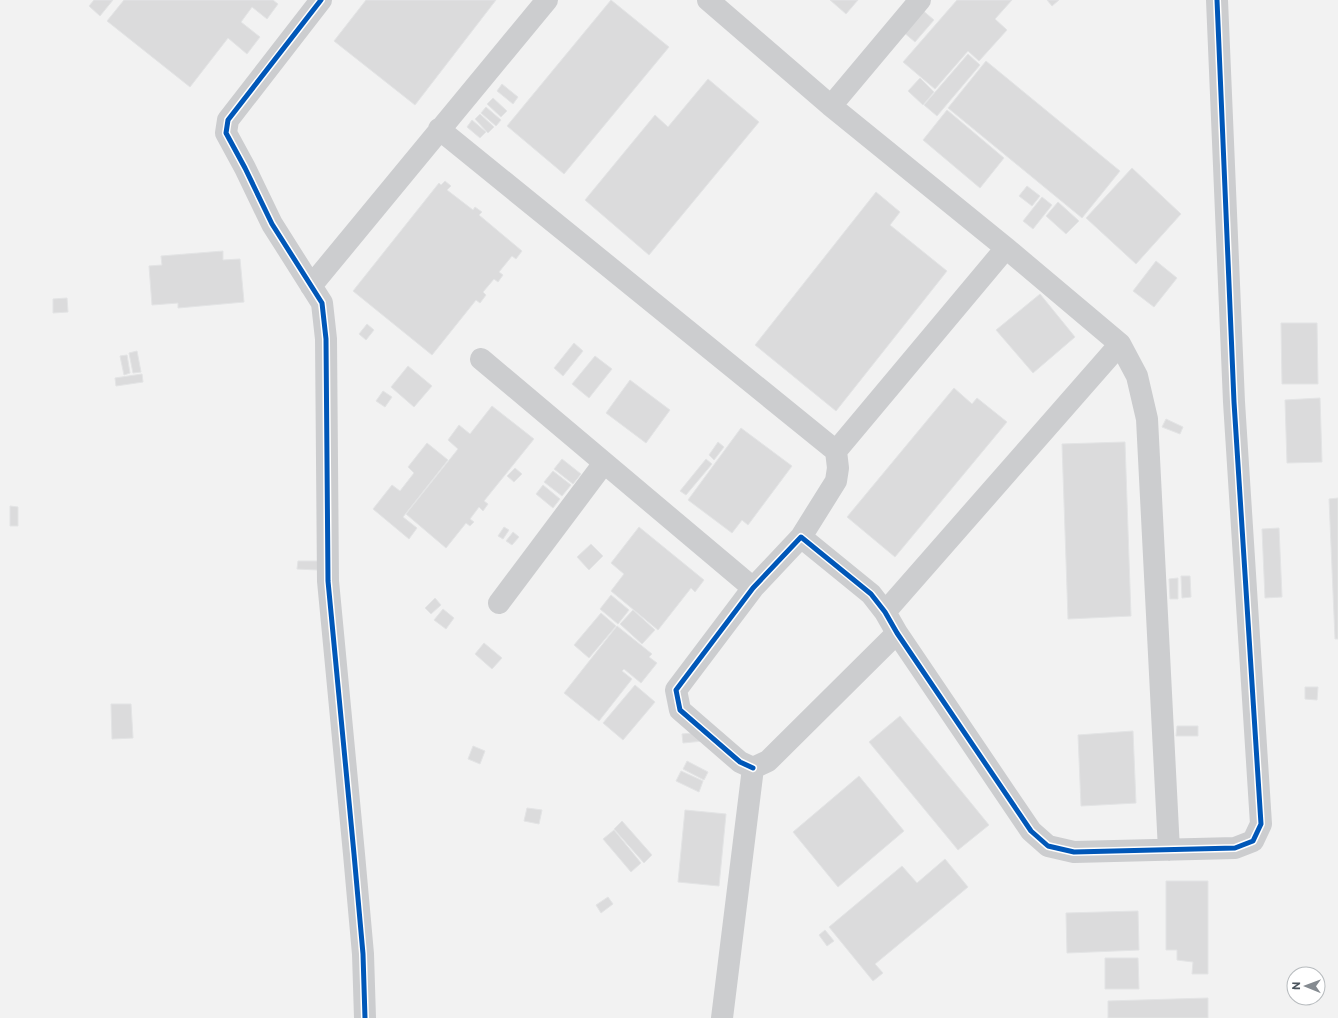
<svg xmlns="http://www.w3.org/2000/svg" width="1338" height="1018" viewBox="0 0 1338 1018" font-family="Commissioner,sans-serif">
<rect width="100%" height="100%" fill="#f2f2f2"/>
<path fill="#dbdbdc" stroke="#e3e4e5" d="M94,0H113L100,16L89,6Z
M124,0H273L278,4L267,19L252,7L241,22L260,37L247,54L228,38L190,87L107,21Z
M366,0H496L415,105L334,41Z
M611,0L669,47L564,174L507,126Z
M830,0H858L846,14Z
M957,0H1012L995,19L1007,30L979,61L968,51L935,89L903,62Z
M1047,0H1059L1052,6Z
M921,9L934,20L915,42L902,31Z
M968,54L980,65L937,116L924,105Z
M986,61L1120,171L1082,218L948,108Z
M920,78L934,92L923,105L908,91Z
M708,79L759,122L649,255L585,200L655,115L668,127Z
M502,84L518,97L513,104L497,91Z
M493,98L507,111L501,117L487,104Z
M486,107L501,120L496,126L481,113Z
M947,110L1004,158L980,188L923,140Z
M480,114L494,127L488,133L475,119Z
M472,120L486,132L480,138L467,127Z
M1132,168L1181,214L1136,264L1086,218Z
M445,181L451,186L447,190L473,210L475,207L482,212L479,215L522,251L516,259L512,256L499,272L503,275L498,282L494,279L483,292L486,295L480,303L476,300L432,355L353,291L439,183L441,185Z
M1027,186L1040,196L1032,206L1019,196Z
M876,192L900,212L890,225L947,271L836,411L755,345Z
M1042,197L1052,205L1033,229L1023,221Z
M1058,202L1079,221L1066,234L1046,216Z
M223,251V260L240,259L244,302L178,308V303L152,305L149,266L162,265L161,256Z
M1156,261L1177,278L1154,307L1133,291Z
M1040,294L1075,337L1033,373L996,330Z
M67,298L68,312L53,313V299Z
M1281,323H1317L1318,384H1282Z
M367,324L374,330L366,340L359,334Z
M574,343L583,351L563,376L554,368Z
M137,351L141,372L133,373L129,353Z
M127,355L130,373L124,375L120,356Z
M595,356L612,369L589,398L572,384Z
M408,366L432,386L414,407L391,387Z
M142,374L143,382L116,386L115,378Z
M630,380L670,410L646,443L606,413Z
M954,388L972,404L977,398L1007,422L895,557L847,517Z
M383,391L392,397L385,407L376,401Z
M1320,398L1322,462L1287,463L1285,400Z
M492,406L534,439L484,501L488,504L483,511L479,507L470,519L474,522L470,526L466,523L446,548L406,514L458,449L448,440L459,425L470,434Z
M1166,419L1183,427L1180,434L1162,427Z
M741,428L792,466L748,525L742,520L732,533L688,500Z
M718,442L724,447L714,460L709,455Z
M1125,442L1131,616L1068,619L1062,444Z
M427,443L448,460L403,517L417,528L409,539L373,509L392,485L400,491L414,473L408,467Z
M562,459L581,474L573,484L554,469Z
M706,459L712,464L686,495L680,491Z
M515,468L522,474L514,482L507,476Z
M553,471L571,485L562,496L544,482Z
M543,485L560,499L553,508L536,494Z
M1338,498V639H1335L1329,499Z
M10,506L18,507V526H10Z
M504,527L509,530L503,539L498,536Z
M639,527L704,580L695,592L691,588L658,630L611,591L624,574L611,563Z
M1279,528L1282,597L1265,598L1262,529Z
M513,532L519,537L512,545L506,541Z
M591,544L603,556L589,570L577,557Z
M298,561H318V570L297,569Z
M1181,576H1190L1191,597L1182,598Z
M1178,578V599H1170L1169,579Z
M611,595L629,610L618,624L600,609Z
M435,598L441,605L431,614L425,608Z
M443,609L454,618L446,629L434,620Z
M633,610L655,630L642,644L620,624Z
M601,613L616,626L589,658L574,645Z
M617,626L652,654L649,657L657,663L641,683L624,669L622,671L632,679L599,721L564,693Z
M484,643L502,658L492,669L475,654Z
M635,685L655,702L623,740L603,723Z
M1305,687H1318L1317,700L1305,699Z
M111,704H131L133,738L112,739Z
M900,716L989,825L958,850L869,742Z
M1177,726H1198V736H1176Z
M1133,731L1136,803L1081,806L1078,735Z
M703,732V741L683,743L682,734Z
M473,746L485,751L480,764L468,759Z
M687,761L708,772L704,780L683,769Z
M681,771L703,781L699,792L676,781Z
M859,776L904,831L838,887L793,832Z
M527,808L542,810L539,824L524,821Z
M685,810L726,814L719,886L678,882Z
M622,821L652,855L644,863L614,829Z
M614,830L641,863L631,872L603,839Z
M945,859L968,887L875,964L883,973L873,981L829,927L902,866L917,883Z
M1166,881H1208V974H1192L1193,962L1177,960V950H1166Z
M608,897L613,904L601,913L596,905Z
M1138,911L1139,950L1067,953L1066,913Z
M825,930L834,941L827,946L819,935Z
M1105,958H1138L1139,989H1105Z
M1208,998V1018H1108V1001Z"/>
<g fill="none" stroke-linecap="round" stroke-linejoin="round">
<path stroke="#cccdcf" stroke-width="22" d="M321,0L228,120L226,133L245,168L272,224L322,303L326,339L328,581L354,854L363,954L365,1018
M708,0L831,106L1006,248L1120,344L1137,376L1147,419L1169,850
M831,106L920,0
M439,129L836,451L838,468L836,481L801,537
M311,286L547,0
M481,359L753,588
M836,451L1006,248
M499,603L604,463
M885,612L1120,344
M753,768L740,762L680,710L676,690L753,588L801,537L871,594L885,612L897,633L1031,831L1048,846L1074,852L1235,848L1253,841L1261,824L1234,402L1217,0
M753,768L768,761L897,633
M722,1018L753,768"/>
<g stroke="#fff" stroke-width="8">
<path id="cycleway" d="M321,0L228,120L226,133L245,168L272,224L322,303L326,339L328,581L354,854L363,954L365,1018
M753,768L740,762L680,710L676,690L753,588L801,537L871,594L885,612L897,633L1031,831L1048,846L1074,852L1235,848L1253,841L1261,824L1234,402L1217,0"/>
</g>
<use href="#cycleway" stroke="#0057b8" stroke-width="5"/>
</g>
<g transform="translate(1306 986) rotate(271)"><circle r="19" fill="#ffffff" stroke="#b7bbbe"/>
<path d="M0-3L7 15L0 10L-7 15Z" fill="#858b91"/>
<text y="-6" font-size="11" font-weight="bold" text-anchor="middle" fill="#4a545d">N</text>
</g>
</svg>
